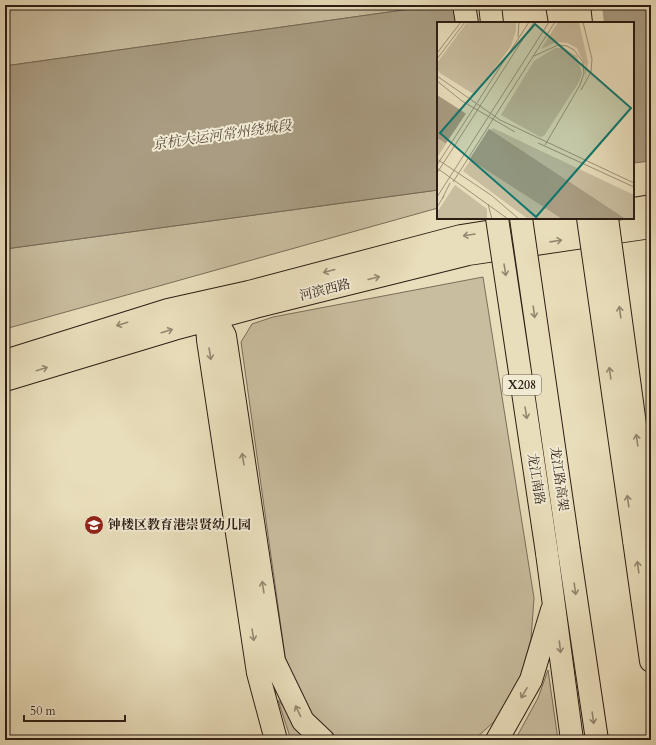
<svg xmlns="http://www.w3.org/2000/svg" width="656" height="745" viewBox="0 0 656 745" font-family="Cardo,'Noto Serif SC',serif">
<rect width="100%" height="100%" fill="#e9debb"/>
<filter id="stains"><feTurbulence type="fractalNoise" baseFrequency=".005" numOctaves="4"/><feColorMatrix values="0 0 0 0 .2 0 0 0 0 .09 0 0 0 0 .02 0 0 0 .5 -.17"/></filter>
<radialGradient id="worn" r=".72"><stop offset=".6" stop-color="#630" stop-opacity="0"/><stop offset="1" stop-color="#630" stop-opacity=".3"/></radialGradient>
<path fill="#c9bd9f" stroke="#7b6d5a" d="M5,5H439L5,66Z
M438,190V208L5,329V249Z
M651,265V303L647,266Z
M483,277L534,598L531,639L520,678L498,718L474,740H340L310,713L287,670L241,342L252,324L273,317Z
M548,670L558,740H515L538,698Z
M278,700L311,740H291Z"/>
<path fill="#a99c82" stroke="#776956" d="M439,5H651V161L633,163V23H438V190L5,249V66Z"/>
<path fill="#e9debb" d="M455,5H602L604,23H458Z"/>
<g fill="none" stroke-linecap="round" stroke-linejoin="round">
<g stroke="#2d1d14" stroke-width="24">
<path id="major" d="M464,5L467,23
M579,5L581,23
M633,209L651,206
M209,306L225,336L274,661L303,721L323,740
M206,308L208,340L258,673L276,740
M5,361L168,310L249,292L461,236L576,218
M5,380L174,329L255,307L468,254L651,227
M547,553L572,740
M497,740L531,680L552,610"/>
</g>
<g stroke="#2d1d14" stroke-width="24">
<path id="highway" d="M490,5L492,23
M557,5L560,23
M634,540L651,661
M569,551L597,740"/>
</g>
<use href="#major" stroke="#e9debb" stroke-width="22"/>
<use href="#highway" stroke="#e9debb" stroke-width="22"/>
<g stroke="#2d1d14" stroke-width="24" stroke-linecap="butt">
<path id="major-bridge" d="M497,218L547,553
M607,218L650,535"/>
</g>
<g stroke="#2d1d14" stroke-width="24" stroke-linecap="butt">
<path id="highway-bridge" d="M521,218L569,551
M588,218L634,540"/>
</g>
<use href="#major-bridge" stroke="#e9debb" stroke-width="22"/>
<use href="#highway-bridge" stroke="#e9debb" stroke-width="22"/>
</g>
<defs><path id="oneway-shaft" d="M-6 0H5M1.5-3L5.5 0L1.5 3" fill="none" stroke-width="1.6" stroke-linecap="round" stroke-linejoin="round"/></defs>
<g stroke="#948770">
<use href="#oneway-shaft" transform="translate(469 235) rotate(171)"/>
<use href="#oneway-shaft" transform="translate(556 241) rotate(-8)"/>
<use href="#oneway-shaft" transform="translate(505 270) rotate(81)"/>
<use href="#oneway-shaft" transform="translate(329 271) rotate(165)"/>
<use href="#oneway-shaft" transform="translate(374 278) rotate(-14)"/>
<use href="#oneway-shaft" transform="translate(534 312) rotate(82)"/>
<use href="#oneway-shaft" transform="translate(620 312) rotate(-98)"/>
<use href="#oneway-shaft" transform="translate(122 324) rotate(163)"/>
<use href="#oneway-shaft" transform="translate(167 331) rotate(-17)"/>
<use href="#oneway-shaft" transform="translate(210 354) rotate(81)"/>
<use href="#oneway-shaft" transform="translate(42 369) rotate(-17)"/>
<use href="#oneway-shaft" transform="translate(610 373) rotate(-98)"/>
<use href="#oneway-shaft" transform="translate(526 413) rotate(81)"/>
<use href="#oneway-shaft" transform="translate(637 440) rotate(-98)"/>
<use href="#oneway-shaft" transform="translate(243 459) rotate(-99)"/>
<use href="#oneway-shaft" transform="translate(628 501) rotate(-98)"/>
<use href="#oneway-shaft" transform="translate(638 567) rotate(-98)"/>
<use href="#oneway-shaft" transform="translate(263 587) rotate(-99)"/>
<use href="#oneway-shaft" transform="translate(575 589) rotate(82)"/>
<use href="#oneway-shaft" transform="translate(253 635) rotate(81)"/>
<use href="#oneway-shaft" transform="translate(560 647) rotate(83)"/>
<use href="#oneway-shaft" transform="translate(524 693) rotate(120)"/>
<use href="#oneway-shaft" transform="translate(298 711) rotate(-116)"/>
<use href="#oneway-shaft" transform="translate(593 718) rotate(82)"/>
</g>
<defs>
<g id="school-disc" transform="scale(1)"><circle r="9.5" fill="#8f2418" stroke="#f1ead3"/><path d="M0-5L7-2L0 1L-7-2ZM-4 1L0 2.5L4 1V4Q0 6-4 4Z" fill="#fff"/></g>
</defs>
<g fill-rule="evenodd">
<use href="#school-disc" x="94" y="525"/>
</g>
<g text-anchor="middle" dominant-baseline="central" stroke-width="4" stroke-linejoin="round" paint-order="stroke">
<rect fill="#f1ead3" stroke="#685a4d" stroke-width="1" x="503" y="375" width="38" height="20" rx="3"/>
<g font-size="12" font-weight="bold" fill="#2d1d14">
<text x="522" y="385">X208</text>
</g>
<g font-size="13" fill="#2d1d14" stroke="#f1ead3">
<text transform="translate(325 290) rotate(-14)">河滨西路</text>
<text transform="translate(536 479) rotate(81)">龙江南路</text>
<text transform="translate(559 479) rotate(82)">龙江路高架</text>
</g>
<g font-size="13" font-weight="bold" fill="#2d1d14" stroke="#f1ead3" text-anchor="start">
<text x="108" y="525">钟楼区教育港崇贤幼儿园</text>
</g>
<g font-size="14" font-style="italic" fill="#58493a" stroke="#f1ead3">
<text transform="translate(222 135) rotate(-8)">京杭大运河常州绕城段</text>
</g>
</g>
<g transform="translate(437 22)">
<rect width="197" height="197" fill="#e9debb"/>
<path d="M30,0H79V8L74,24L38,73L3,51L0,46V41ZM121,0H142L151,40L148,57V44L140,26L130,21L120,20L104,27ZM118,26H127L140,34L145,51L142,60L107,114L103,115L64,93L97,39ZM56,106L197,173V197H189L54,108ZM0,116L9,122L1,134L0,133ZM34,137L125,197H91L26,149ZM18,163L50,187V197H0V190Z" fill="#c9bd9f"/>
<path d="M0,73L25,89L189,197H125L0,116Z" fill="#a99c82"/>
<path d="M30,90L53,105L32,138L8,123Z" fill="#e9debb"/>
<path fill="none" stroke="#9e9178" stroke-width="1" d="M81,15L82,0M0,31L24,0M97,34L121,23L130,24L137,28L146,40L147,51L143,63L108,123M0,37L28,0M0,54L63,98L197,161M0,59L25,79L78,110M144,68L154,50L155,37L146,0M101,121L197,165M0,137L54,173L82,197M0,143L92,0M0,146L71,197M0,151L97,0M16,160L118,0M0,175L112,0M5,177L13,161M51,182L55,197M0,185L7,174"/>
<path fill="#0f766e" fill-opacity="0.15" stroke="#0f766e" stroke-width="2" d="M98,2L194,86L99,195L3,111Z"/>
<rect width="197" height="197" fill="none" stroke="#2d1d14" stroke-width="2"/>
</g>
<rect width="656" height="745" fill="none" stroke="#e9debb" stroke-width="20"/>
<rect x="6" y="6" width="644" height="733" fill="none" stroke="#2d1d14" stroke-width="2"/>
<rect x="10" y="10" width="636" height="725" fill="none" stroke="#2d1d14"/>
<path d="M24 715v6h101v-6" fill="none" stroke="#2d1d14" stroke-width="2"/>
<text x="30" y="715" font-size="12" fill="#2d1d14" stroke="#f1ead3" stroke-width="3" paint-order="stroke">50 m</text>
<rect width="100%" height="100%" filter="url(#stains)"/>
<rect width="100%" height="100%" fill="url(#worn)"/>
</svg>
